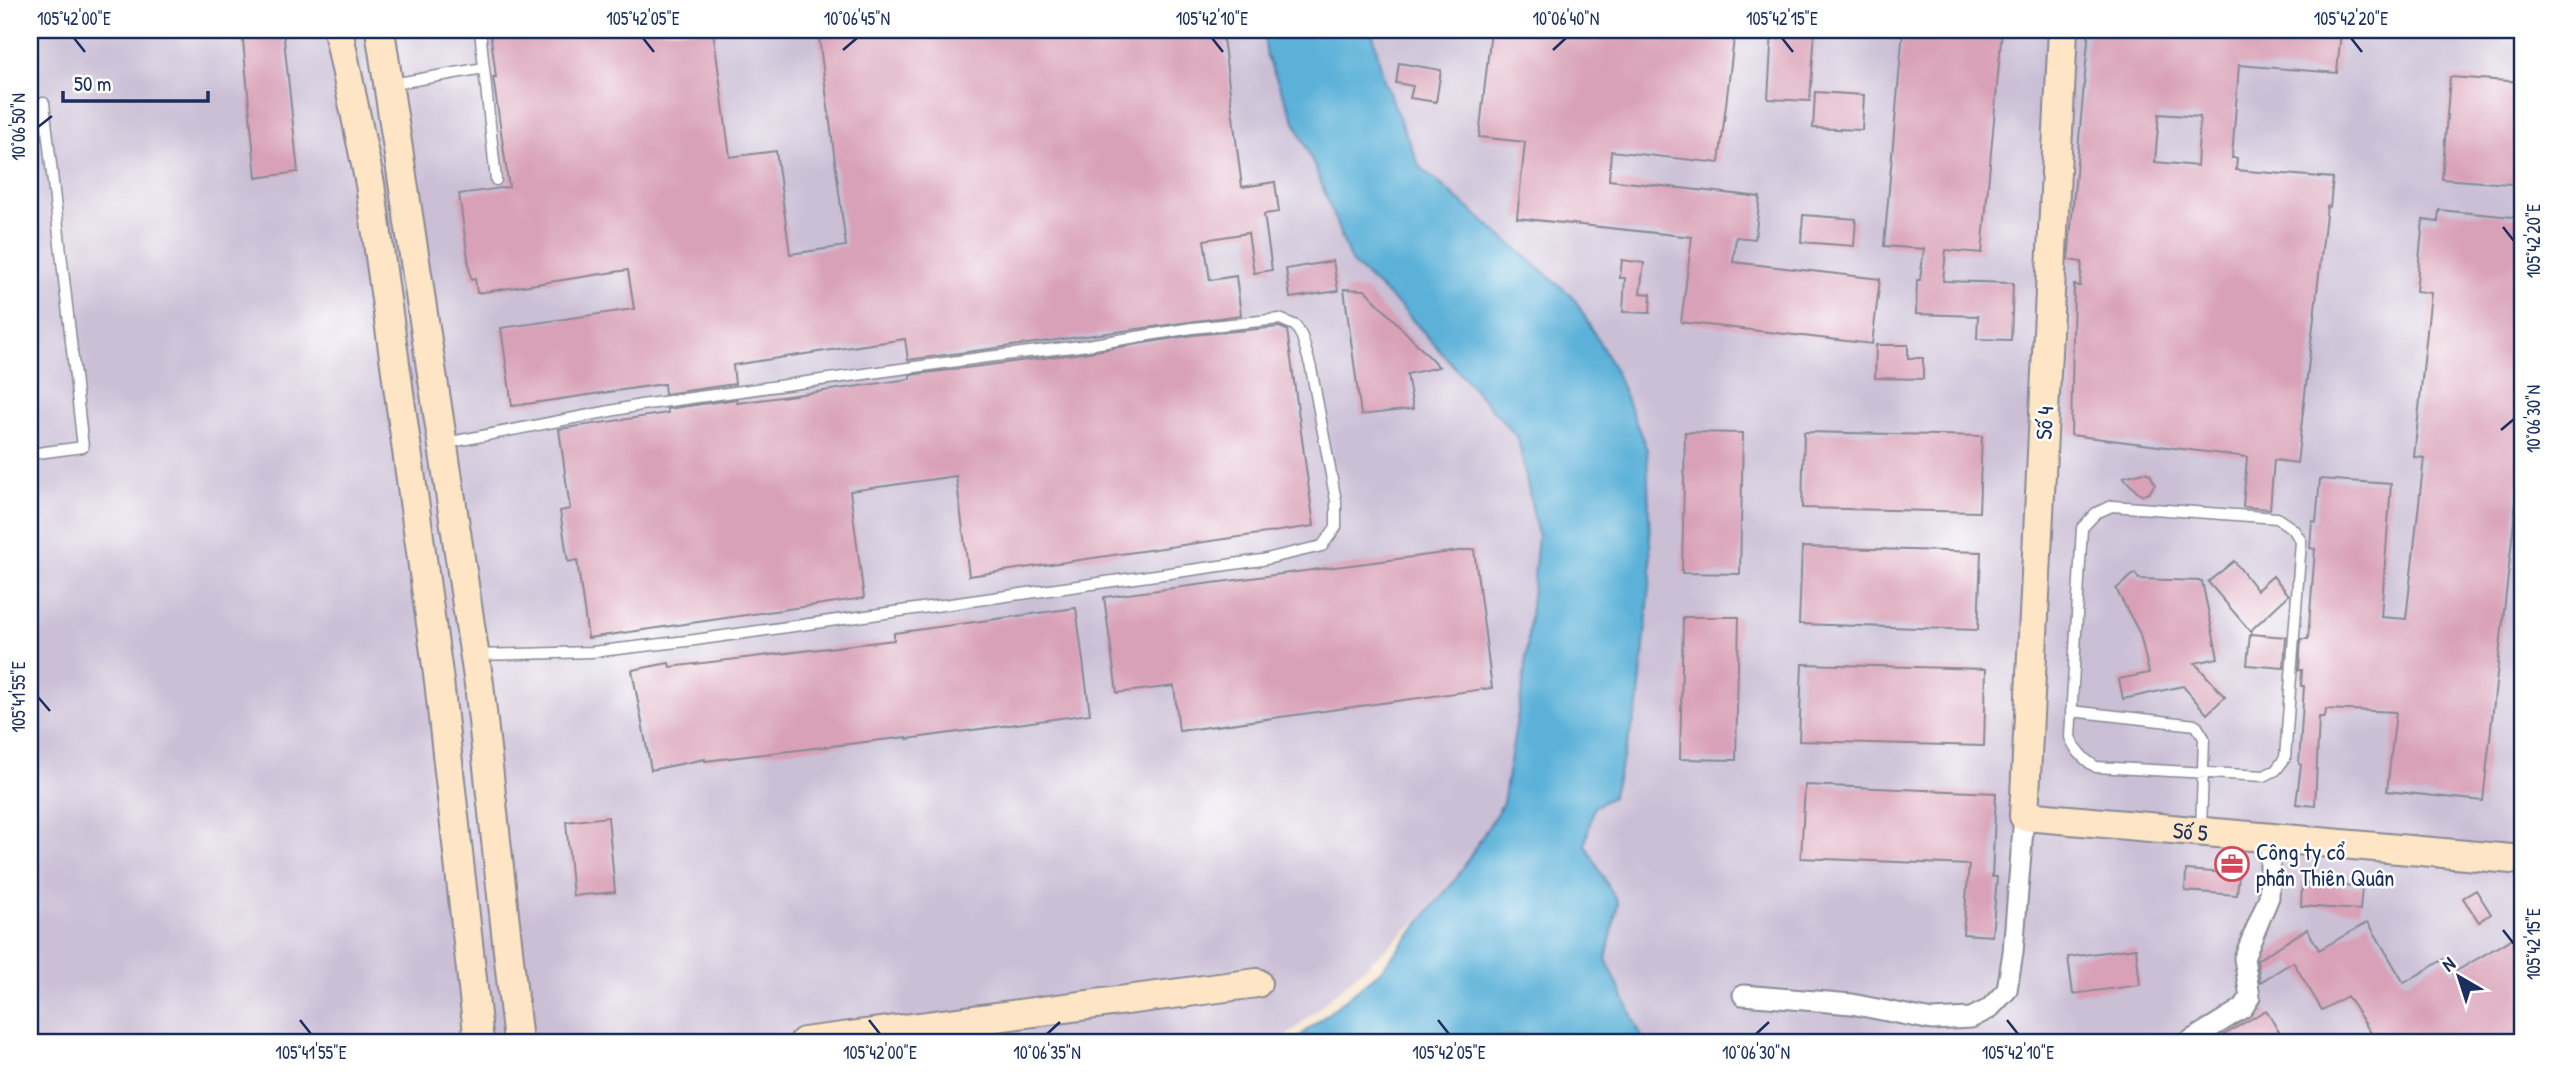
<svg xmlns="http://www.w3.org/2000/svg" width="2553" height="1072" viewBox="0 0 2553 1072" font-family="'Patrick Hand',sans-serif">
<rect width="100%" height="100%" fill="#fff"/>
<filter id="ink" filterUnits="userSpaceOnUse"><feTurbulence type="fractalNoise" baseFrequency=".0143" numOctaves="2"/><feDisplacementMap in="SourceGraphic" scale="14" xChannelSelector="R" yChannelSelector="G"/><feConvolveMatrix kernelMatrix="1 2 1 2 8 2 1 2 1" color-interpolation-filters="sRGB"/></filter>
<filter id="wash" filterUnits="userSpaceOnUse"><feTurbulence type="fractalNoise" baseFrequency=".00686" numOctaves="4" result="noise"/><feDisplacementMap in="SourceGraphic" scale="28" xChannelSelector="R" yChannelSelector="G"/><feGaussianBlur stdDeviation="1.57" result="paint"/><feColorMatrix in="noise" values="0 0 0 0 0 0 0 0 0 0 0 0 0 0 0 0 0 1.4 0 .05"/><feComposite in="paint" operator="in"/></filter>
<g filter="url(#wash)">
<rect width="100%" height="100%" fill="#f5e4cc"/>
<path fill="#cbbfd5" d="M30,30H2523V1042H1644L1605,959L1426,913L1280,1042H30Z"/>
<path fill="#5bb1d8" stroke="#3b709b" stroke-width="2" d="M1263,30H1372L1384,81L1419,166L1574,298L1614,368L1647,450L1651,575L1638,706L1612,797L1594,807L1585,844L1618,904L1606,959L1644,1042H1543L1536,1033L1495,1038L1487,1042H1293L1380,971L1456,879L1503,803L1524,678L1538,536L1518,438L1400,306L1351,262L1316,170L1267,57Z"/>
<g id="blocks">
<path fill="#d9a1b7" fill-rule="evenodd" d="M242,30H283L298,172L256,178Z
M490,30H713L730,157L776,151L790,254L846,246L818,30H1222L1242,187L1275,182L1279,212L1264,214L1272,270L1254,273L1248,233L1204,240L1210,280L1236,276L1241,315L908,360L905,339L733,365L735,384L665,394L664,384L512,406L501,328L634,309L628,270L477,293L475,279L471,280L459,194L509,187L493,77H496Z
M1491,30H1735L1719,163L1611,151L1609,180L1760,197L1755,239L1736,237L1733,262L1880,279L1872,344L1681,322L1692,237L1517,218L1525,142L1479,137Z
M1772,30H1815L1810,101L1768,99Z
M1903,30H2002L1982,253L1946,250L1943,281L2013,283L2011,340L1977,339L1978,316L1916,314L1917,280H1920L1924,249L1884,246Z
M2089,30H2341L2337,73L2239,65L2232,158H2237L2236,170L2333,178L2330,207L2327,206L2297,463L2274,460L2270,509L2243,507L2247,457L2071,435L2074,285L2080,286L2082,262L2068,260ZM2159,114L2200,117L2197,166L2155,162Z
M1399,63L1441,70L1436,102L1410,98L1413,86L1396,83Z
M2450,77L2523,82V185L2442,179Z
M1815,92L1864,95L1862,130L1813,128Z
M2439,210L2523,218V467H2520L2483,801L2387,791L2396,712L2326,709L2325,717H2319L2315,806L2296,804L2301,765L2299,764L2304,686H2301L2302,670H2299L2301,639H2308L2315,549L2310,548L2312,521L2316,522L2320,479L2391,484L2381,617L2406,619L2424,458L2414,457L2431,293L2416,291L2423,220L2438,222Z
M1803,215L1856,219L1854,246L1801,242Z
M1622,260L1644,263L1640,293L1651,294L1650,313L1623,312L1625,278H1620Z
M1333,261L1338,291L1290,298L1286,269Z
M1344,289L1365,290L1439,367L1407,374L1413,409L1361,415Z
M1279,327L1287,330L1314,526L969,576L956,476L850,491L864,598L588,638L577,560L568,562L560,511L570,509L559,429L668,413L667,409L737,399V403L910,379V375L1082,353L1193,335Z
M1876,345H1908V358H1923V379L1875,378Z
M1685,432L1743,433L1740,574L1682,573Z
M1804,432L1982,436L1979,512L1802,508Z
M2144,472L2150,474L2155,484L2149,493L2143,495L2138,493L2123,477Z
M1802,547L1981,552L1978,630L1799,624Z
M1474,549L1492,688L1179,731L1174,686L1117,693L1104,597Z
M2234,561L2257,590L2273,576L2289,595L2250,631L2208,582Z
M2135,573L2139,579L2202,581L2218,658L2195,663L2225,697L2207,714L2183,686L2123,699L2119,679L2149,673L2140,634L2116,589Z
M1076,608L1090,714L907,739V737L705,761V759L651,770L632,670L669,663L670,667L894,640V633Z
M1683,617H1739L1736,760L1680,759Z
M2250,634L2286,637L2284,668L2247,665Z
M1802,664L1986,669L1984,746L1799,741Z
M1805,785L1996,793L1992,877H1997L1992,936L1963,934L1969,865L1801,858Z
M608,817L615,892L573,896L566,822Z
M2186,870L2239,874L2237,895L2185,891Z
M2302,883L2362,887L2360,910L2301,906Z
M2476,890L2491,914L2479,922L2463,898Z
M2368,922L2404,983L2444,959L2453,973L2523,932V1031L2505,1042H2377L2347,996L2322,1010L2293,962L2260,982L2257,960L2307,929L2319,950Z
M2136,948L2140,985L2073,994L2068,957Z
M2266,1010L2285,1042H2212Z"/>
</g>
</g>
<g filter="url(#ink)">
<use href="#blocks" fill-opacity="0" stroke="#888a95" stroke-width="2"/>
<g fill="none" stroke-linecap="round" stroke-linejoin="round">
<g stroke="#888a95" stroke-width="13">
<path id="lane" d="M480,30L484,68
M392,84L484,68L496,180
M30,104L44,103L83,447L30,454
M446,443L641,405L987,357L1081,346L1192,328L1280,319L1296,326L1302,337L1311,368L1336,501V527L1322,546L1262,560L695,640L592,652L476,655
M2112,506L2277,518L2293,529L2301,541L2285,758L2276,770L2264,776L2096,767C2084,760 2075,750 2070,737L2082,528L2096,513Z
M2071,711L2196,725L2204,738L2201,831"/>
</g>
<g stroke="#888a95" stroke-width="23">
<path id="street" d="M1743,995L1852,1004L1932,1020L1971,1018L1989,1009L2007,990L2013,952L2024,816
M2188,1042L2243,1008L2250,997L2244,958L2269,897L2271,837"/>
</g>
<g stroke="#888a95" stroke-width="32">
<g id="secondary">
<path d="M338,30L370,184L439,681L479,1042"/>
<path d="M380,30L479,684L518,1042"/>
<path id="s1" d="M2063,30L2024,816L2523,860"/>
<path d="M804,1042L1257,983"/>
</g>
</g>
<use href="#lane" stroke="#fff" stroke-width="10"/>
<use href="#street" stroke="#fff" stroke-width="19"/>
<use href="#secondary" stroke="#fde5c5" stroke-width="28"/>
</g>
</g>
<path fill="none" stroke="#1b2f5e" stroke-width="2.5" d="M74,38L85,52M643,38L654,52M1212,38L1223,52M1782,38L1793,52M2351,38L2362,52M843,50L857,38M1553,50L1566,38M38,127L52,116M2503,227L2514,241M2501,430L2514,419M38,697L50,711M2503,930L2514,944M300,1020L311,1034M869,1020L880,1034M1438,1020L1449,1034M2007,1020L2018,1034M1047,1034L1060,1022M1756,1034L1769,1022"/>
<defs>
<g id="office-ring" transform="scale(1.75)"><circle r="9.5" fill="#fff" stroke="#d1495b" stroke-width="1.5"/><path d="M-6-3h4V-5.5h4V-3h4V5H-6ZM-1-4.5V-3h2v-1.5ZM-6 0V1H6V0Z" fill="#d1495b"/></g>
</defs>
<g fill-rule="evenodd">
<use href="#office-ring" x="2232" y="864"/>
</g>
<g text-anchor="middle" dominant-baseline="central" stroke-width="5" stroke-linejoin="round" paint-order="stroke">
<g font-size="23" fill="#1b2f5e" stroke="#fff">
<text transform="translate(2044 423) rotate(-87)">Số 4</text>
<text stroke="none"><textPath href="#s1" startOffset="954">Số 5</textPath></text>
</g>
<g font-size="23" fill="#1b2f5e" stroke="#fff" text-anchor="start">
<text x="2256" y="851">Công ty cổ<tspan x="2256" dy="26">phần Thiên Quân</tspan></text>
</g>
</g>
<rect width="2553" height="1072" fill="none" stroke="#fff" stroke-width="77"/>
<g transform="translate(2459 977) rotate(321)" stroke="#ffffff" stroke-width="5" paint-order="stroke">
<path d="M0-5L12 26L0 18L-12 26Z" fill="#1b2f5e"/>
<text y="-10" font-size="19" font-weight="bold" text-anchor="middle" fill="#1b2f5e">N</text>
</g>
<path d="M63 91v10h145v-10" fill="none" stroke="#1b2f5e" stroke-width="3.5"/>
<text x="74" y="91" font-size="21" fill="#1b2f5e" stroke="#ffffff" stroke-width="5" paint-order="stroke">50 m</text>
<rect x="38" y="38" width="2476" height="996" fill="none" stroke="#1b2f5e" stroke-width="2.5"/>
<g font-size="18" text-anchor="middle" fill="#1b2f5e">
<text x="74" y="25">105°42'00"E</text>
<text x="643" y="25">105°42'05"E</text>
<text x="857" y="25">10°06'45"N</text>
<text x="1212" y="25">105°42'10"E</text>
<text x="1566" y="25">10°06'40"N</text>
<text x="1782" y="25">105°42'15"E</text>
<text x="2351" y="25">105°42'20"E</text>
<text transform="translate(19 127) rotate(-90)" y="6">10°06'50"N</text>
<text transform="translate(2534 241) rotate(-90)" y="6">105°42'20"E</text>
<text transform="translate(2534 419) rotate(-90)" y="6">10°06'30"N</text>
<text transform="translate(19 697) rotate(-90)" y="6">105°41'55"E</text>
<text transform="translate(2534 944) rotate(-90)" y="6">105°42'15"E</text>
<text x="311" y="1059">105°41'55"E</text>
<text x="880" y="1059">105°42'00"E</text>
<text x="1047" y="1059">10°06'35"N</text>
<text x="1449" y="1059">105°42'05"E</text>
<text x="1756" y="1059">10°06'30"N</text>
<text x="2018" y="1059">105°42'10"E</text>
</g>
</svg>
